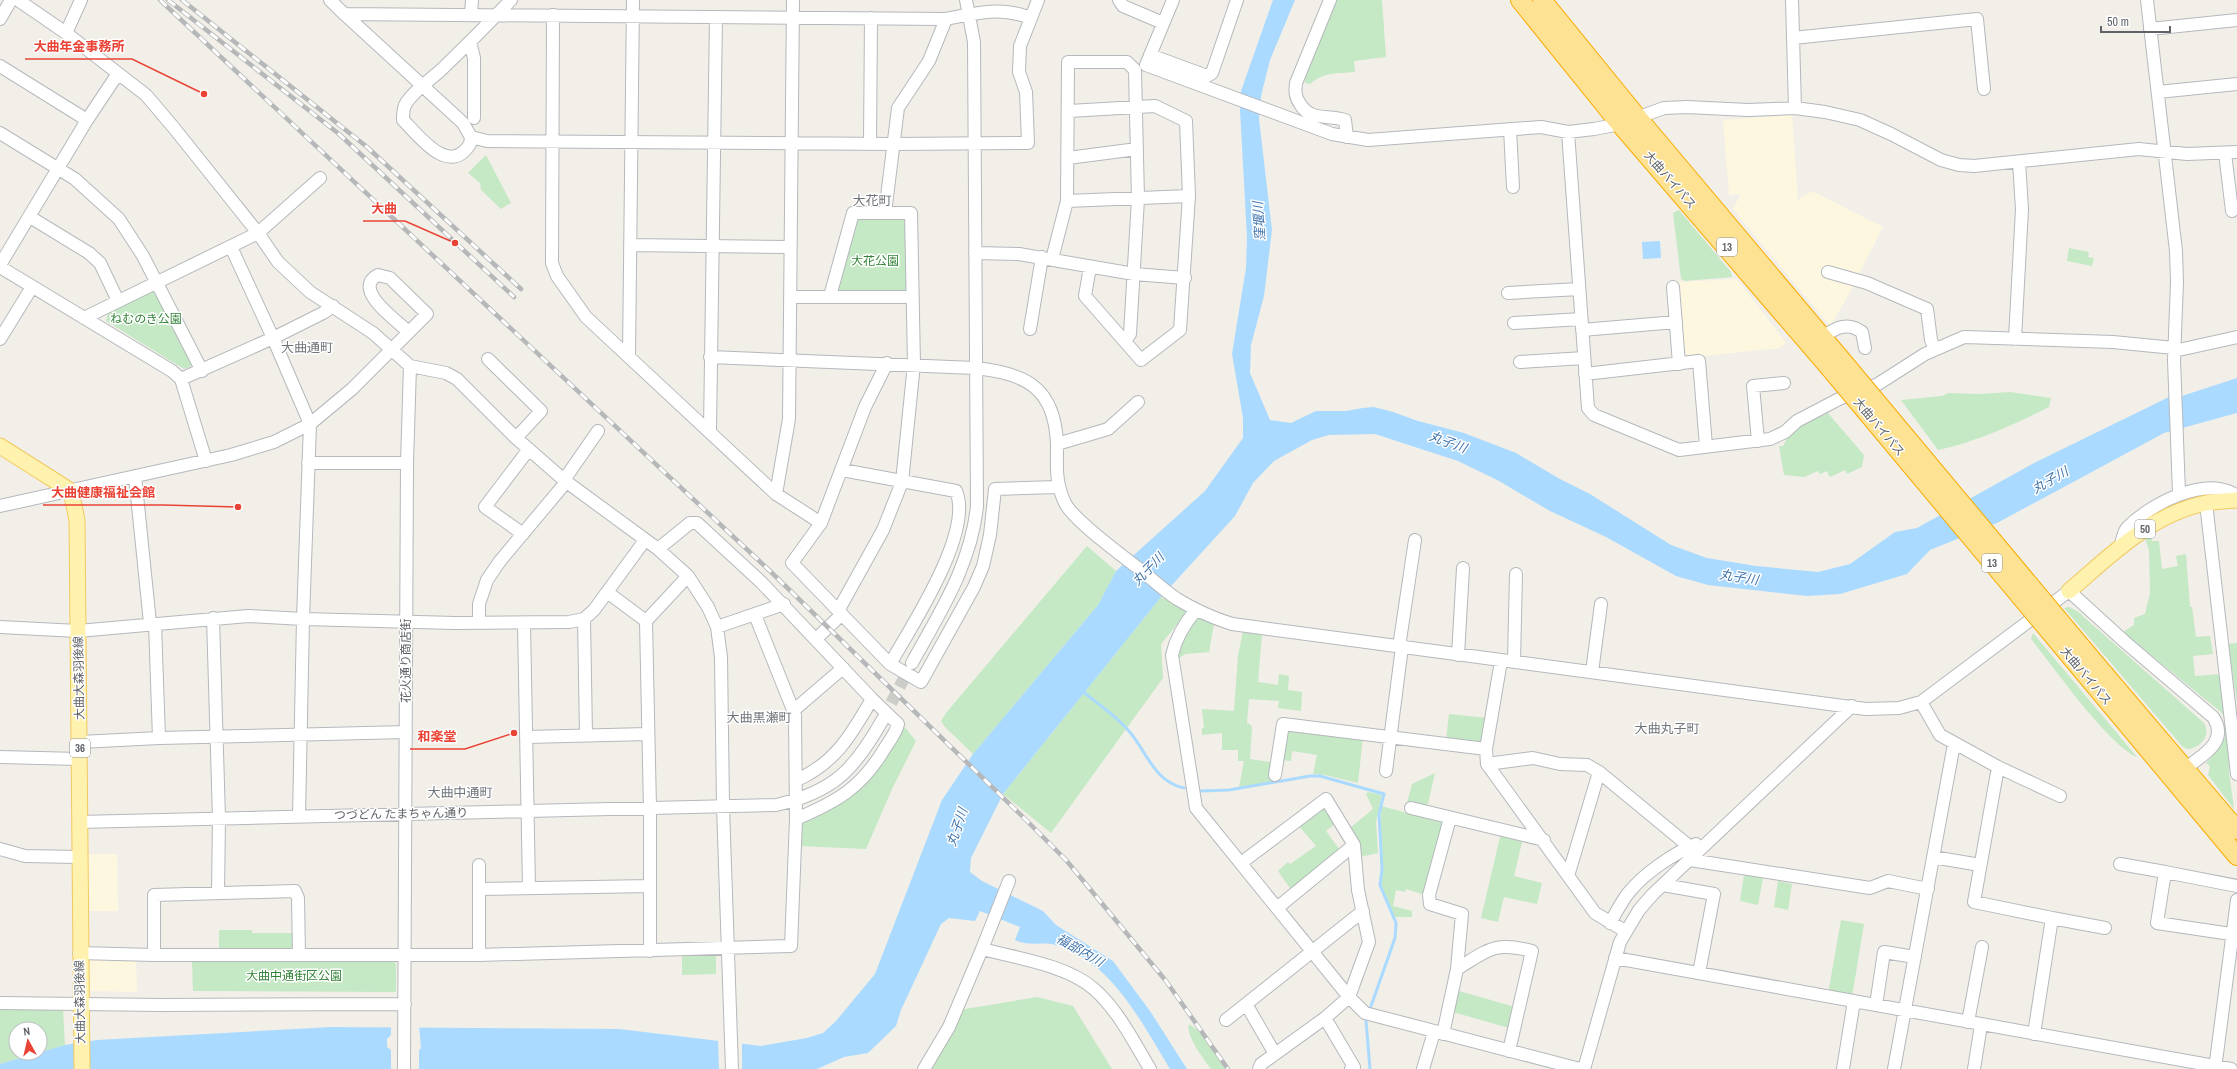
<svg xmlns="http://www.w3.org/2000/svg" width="2237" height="1069" viewBox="0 0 2237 1069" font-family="'Archivo Narrow','Noto Sans JP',sans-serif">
<rect width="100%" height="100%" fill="#f1efe8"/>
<path fill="#fef7e0" d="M1792,115L1798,200L1812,191L1883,227L1845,301L1830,326L1733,209L1741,194L1729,195L1723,120Z
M1737,279L1786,343L1780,348L1685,358L1677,282Z
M87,854H117L118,911H87Z
M90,958H136L137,992L88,991Z"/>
<path fill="#c5e8c5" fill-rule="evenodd" d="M1333,0H1382L1386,57L1354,61L1355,72C1338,74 1325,71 1310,84L1305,83V70Z
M486,155L511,203L501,209L481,190L480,183L468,173Z
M1679,210L1731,272L1732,277L1685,281L1681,279L1673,213Z
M858,216L903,217L907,221V290L905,293H839L835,289Z
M2069,248L2089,252L2088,257L2094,258L2092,266L2067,261Z
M156,288L195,365L184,369L106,321L108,313Z
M2010,392L2051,398L2049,407C2013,425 1978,441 1938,450L1901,400L1942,396L1948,393L1979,394Z
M1827,412L1864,455L1862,467L1847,474L1845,470L1830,477L1827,471L1820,474L1818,471L1804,477L1784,475L1779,446H1783L1793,426Z
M2149,533L2152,541H2159L2162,569L2178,566L2176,556L2186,554L2190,607H2192L2196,637L2210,636L2213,654L2193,656L2195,676L2221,674L2229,731V772L2234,809L2208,775L2210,766L2206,763C2220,749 2233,733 2222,713L2123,632L2134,625V618L2145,614L2150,593L2149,550L2144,535Z
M1087,546L1116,571L1098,605L973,754L945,727L941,721L946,713Z
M1161,597L1188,611L1161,644L1163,678L1051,833L1003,794Z
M2069,607L2077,611L2204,723C2212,736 2199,749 2187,749L2182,746L2064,608Z
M1198,617L1214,624L1209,652L1185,654L1178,659C1177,639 1184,631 1198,617Z
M1243,631L1262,634L1258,682L1278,685L1279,674L1289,676L1288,690L1302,692L1301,711L1278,708L1279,701L1249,699L1247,723L1251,725L1252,728L1250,759L1270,762V777H1277L1278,781L1239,787L1244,761H1238V750H1222V733L1202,735V728H1204L1202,709L1234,711L1238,655Z
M2033,633L2137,757C2107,744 2054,667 2031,639Z
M2237,643V703L2228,644Z
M1449,714L1487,718L1481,745L1446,740Z
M905,727L916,741L893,787L866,849L799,846L800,823L875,770Z
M1288,729L1363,736L1358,783L1325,775L1313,774L1317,755L1292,751L1291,761L1281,760Z
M1435,773L1427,808L1407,803L1412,784Z
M1368,792L1382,795L1376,822L1378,853L1360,857L1350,828L1373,809L1366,794Z
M1325,803L1336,823L1326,831L1342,853L1292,891L1278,871L1288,862L1290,864L1316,846L1298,825Z
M1381,806L1444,823L1425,895L1406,889L1405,892L1396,890L1393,906L1412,911V917H1395L1383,892L1381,882Z
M1501,833L1523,838L1514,876L1542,883L1537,904L1504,897L1498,922L1481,918Z
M1744,875L1763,878L1758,905L1740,901Z
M1778,881L1792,884L1788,910L1774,907Z
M1841,920L1864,924L1852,997L1828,994Z
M219,930H252V933H292V950L219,951Z
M712,952L716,955V974L682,975V953Z
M394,961L396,964V992L193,991L192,962Z
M1459,991L1515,1007L1509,1028L1453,1012Z
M1037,997L1073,1006L1112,1069H930L959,1010Z
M63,1008L65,1045L0,1064V1010ZM16,1029H40V1053H16Z
M1189,1024L1200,1032L1226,1069H1211C1204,1059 1185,1035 1189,1024Z"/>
<path fill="#aadaff" d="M1273,0H1295L1270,60L1261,96L1259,119L1272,230L1264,296L1251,345L1250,373L1270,420L1291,423L1316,411H1346L1363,408L1374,407L1393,412L1418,421L1464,433L1516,453L1560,479L1590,494L1671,545L1707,558L1756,566L1818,572L1850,564L1895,532L1917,528L2034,463L2169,397L2182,396L2237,378V413L2164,433L1997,523L1930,550L1907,574L1840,594L1807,596L1708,585L1676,576L1606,537L1550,511L1499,481L1458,461L1375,434L1329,435L1312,440L1274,461L1253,483L1235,516L1161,597L1003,794L971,858L970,872L982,881L1043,911L1056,925L1113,961L1150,1011L1187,1069H1170C1143,1025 1111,960 1056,945C1042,941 1031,947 1015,940L1020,927L980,911L975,921L949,918L941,924L901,1010L896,1026L868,1053L844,1057L817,1069H0V1064L65,1045L97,1040L332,1027L619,1029L761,1046L807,1038L823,1033L836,1021L875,974L942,800L973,754L1098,605L1116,571L1205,491L1243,438V418L1232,354L1246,268L1247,237L1240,110L1241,91Z
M1660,241L1661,258L1643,259L1642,242Z"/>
<path fill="#f1efe8" d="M391,1025H419L421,1048L419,1050V1069H391V1050L387,1047V1039L391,1035Z
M718,1039L742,1041V1069H719Z"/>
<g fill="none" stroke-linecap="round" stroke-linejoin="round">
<path stroke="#aadaff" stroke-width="3" d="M1082,691C1097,703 1115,715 1128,730C1147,751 1153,781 1184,788
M1201,791L1229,790L1310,776H1320L1384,794L1379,814L1382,869L1380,885L1396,923L1395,938L1370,1009
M1366,1021L1370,1069"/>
<path stroke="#ccccc8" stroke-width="12" stroke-dasharray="12 6" stroke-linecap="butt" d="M883,719L911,665"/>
<g stroke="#b5b8bc" stroke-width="14">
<path id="minor" d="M18,0L66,33L146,95L174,128L258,233L278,262L310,292L373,333L410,366L446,373L457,379L516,438L564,480L658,549L688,576L708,607L717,627L721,657L723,807L732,1069
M330,0L339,9C380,47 422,85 463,123L471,137L470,144C449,177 420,137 403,120C403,114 403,110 405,105C412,92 430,80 441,70C465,47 488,24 511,0
M1119,0L1123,6L1163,23
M1173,0L1146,65L1332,134L1368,140L1541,127L1568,132L1594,129L1620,124L1664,108L1687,107L1748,110L1795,108L1825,112L1860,120L1891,134L1941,160L1959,165L1974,166L2139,149L2187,154L2237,152
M1330,0L1296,83C1295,91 1295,97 1300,104C1311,122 1328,114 1345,120L1347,137
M1792,0L1795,108
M2147,0L2176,251L2177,282L2174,360L2179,493
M344,14L946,19C978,13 1000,6 1031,18
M471,14L472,0
M553,15L552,263L557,276L586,317L776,494L821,523
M0,19L11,0
M2150,29L2237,20
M66,33L81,0
M1793,38L1977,19L1984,89
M470,42L474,58V118
M1150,55L1207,76L1212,73L1237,0
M0,66L87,120
M2158,92L2237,84
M1069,111L1155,106L1186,121L1189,196L1180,330L1141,360L1085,296L1090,267
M1510,129L1513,187
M1568,132L1588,408L1594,415L1679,450L1770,439L1785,432L1797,421L1839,399L1878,384L1925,354L1964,337L2113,342L2174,348
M0,133L75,179L119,219L143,256L202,371
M471,137L487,141L893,144L1028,143L1026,92L1019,72L1020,46L1038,0
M870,143L871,18
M2225,153L2232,211
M1068,158L1137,149
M1067,201L1189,196
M30,217L89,253L100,263L118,301
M630,245L790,247
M231,247L273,338L310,424L303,619L299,816
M975,253L1019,254L1134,274L1185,278
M1052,259L1067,201L1068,62H1127L1135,70L1138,199L1130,334L1125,341
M0,265L87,120L117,75
M0,267L172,371L181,379L206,461
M1828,272L1867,283L1927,309L1931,340L1935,349
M1673,287L1679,364
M1508,293L1579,289
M830,296L853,213H885L898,108L929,61L946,19
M790,297H911
M84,318L258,233L320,178
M1514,323L1581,319
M1030,329L1042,257
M1582,330L1676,322
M1822,337C1836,328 1847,321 1862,332L1865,348
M0,339L32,287
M2015,339L2022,209L2019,162
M2174,351L2237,337
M629,355L633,0
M710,357L975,368C1026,373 1055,388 1057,444C1057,466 1055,482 1065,503C1074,521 1124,557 1142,571C1153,580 1165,591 1177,599C1195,610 1213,618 1232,624L1866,709L1899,708L1921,702L2069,591L2125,642L2213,717C2231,744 2197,758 2179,773
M488,359L541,411L516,438
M1520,362L1584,358
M887,363L865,407L821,523L792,563L890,664
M1585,374L1699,361L1706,446
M181,379L273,338L323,313L333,306
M710,430L716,17
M1758,441L1753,386L1784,383
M1057,444L1108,429L1138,402
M308,463H407
M842,470L956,491C974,532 911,627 890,664L921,682L974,587L983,566L990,535L995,489L1057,487
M135,476L150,623
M564,480L598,431
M776,494L789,419L793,0
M2206,503L2237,774
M0,506L231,455L274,442L310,424L352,389L427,314L390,278L378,275C351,289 397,321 409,332
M523,534L485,507L529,449
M2120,548C2122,542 2123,532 2127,528C2150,504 2207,474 2237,496
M658,549L690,523H697L761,582L872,699
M607,592L646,621
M1196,610C1184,624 1176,637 1172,655L1196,808L1349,997L1365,1013L1580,1069
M838,611L883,530L902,482L914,364L911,213H885
M213,618L219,818L218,893
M584,619L586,735
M479,623V604L487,580L500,561L567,481
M155,624L159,738
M524,624L529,887
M0,627L78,631L248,616L303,619L455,623L569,622L584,619L594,610L645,540
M717,627L784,604
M817,638L841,615
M1399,647L1415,540
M1458,655L1463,568
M1501,661L1486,749L1487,764L1595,913L1625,931
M1514,662L1516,574
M912,663C940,612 970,567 977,507L974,42L966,0
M1592,672L1601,604
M1921,702L1940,735L1998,767L2060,796
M794,710L843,668
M526,737L648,734
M80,742L159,738L406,732
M0,757L79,759
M1487,764L1533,758L1560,764L1587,765L1599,772L1690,847
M1998,767L1974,902L2052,918
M1386,771L1402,647
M1275,775L1283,724L1486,749
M1411,808L1544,840
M1450,818L1429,895L1430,904L1462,914L1457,969
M796,819C838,801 861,788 885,748C890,740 896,733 898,724L872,699C851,735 836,762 797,780
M79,822L776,805C834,792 855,769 883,719
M0,849L25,856L78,857
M1933,857L1980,865
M1690,860L1870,888L1888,881L1928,889
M1241,863L1326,799L1354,845L1358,890L1369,942L1349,997L1325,1018
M2120,864L2165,872
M479,865V889
M1568,876L1599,772
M1663,885L1714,894L1699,973
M1277,908L1354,845
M1610,923C1616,913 1622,900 1630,891C1646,872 1673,854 1696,844
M2231,934L2157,923L2165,872L2237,886
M982,949L1009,881
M650,951V809L646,621L688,576
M79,953L154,955H299L298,898L295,891L154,895V955
M299,955H479L791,946L796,819L795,715L755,615
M479,955V889L650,886
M1615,958L2231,1069
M0,1003L161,1005L405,1004
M1246,1004L1275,1054
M1876,1005L1884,952L1915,957
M1226,1020L1363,911
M1968,1022L1982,947
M1443,1034L1457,969C1488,950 1494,941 1532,951L1509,1051
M2034,1034L2052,918L2105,928
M404,1069L407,463L410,366
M924,1069L949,1027L982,949C1016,958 1067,965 1094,989C1118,1010 1134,1042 1150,1069
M1259,1069L1261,1064L1325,1018L1354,1067L1351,1069
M1423,1069L1434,1032
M1584,1069L1620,942L1639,910L1653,894L1852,706
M1843,1069L1854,1001
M1894,1069L1954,744
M1974,1069L1981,1025
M2215,1069L2237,900"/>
</g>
<g stroke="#f2c960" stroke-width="17">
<path id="major" d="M0,446L71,491L77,520L82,1069
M2069,591C2110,556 2151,514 2206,503C2216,501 2227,501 2237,500"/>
</g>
<g stroke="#f9ab00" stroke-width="20">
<path id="highway" d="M1520,0L1620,124L1833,372
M1542,0L1638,118L1845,364
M2089,656L2237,830
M2075,662L2237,856"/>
</g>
<use href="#minor" stroke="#fff" stroke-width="12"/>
<use href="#major" stroke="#fff2af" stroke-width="15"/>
<use href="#highway" stroke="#fde293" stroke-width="18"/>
<g stroke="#b6b7b8" stroke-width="4.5">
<path id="rail" d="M160,0L770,571L1023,817L1066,860L1166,981L1228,1069
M168,0L339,134L514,297
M182,0L367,147L521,289"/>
</g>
<use href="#rail" stroke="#fff" stroke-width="3" stroke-dasharray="9" stroke-linecap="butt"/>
<g stroke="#f9ab00" stroke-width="20" stroke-linecap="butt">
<path id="highway-bridge" d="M1845,364L2089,656
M1833,372L2075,662"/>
</g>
<use href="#highway-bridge" stroke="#fde293" stroke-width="18"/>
</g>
<g text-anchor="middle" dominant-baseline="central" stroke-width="3" stroke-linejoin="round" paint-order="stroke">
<g fill="#fff" stroke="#8f9295" stroke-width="1">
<rect x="1717" y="238" width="20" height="18" rx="3"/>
<rect x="2135" y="520" width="20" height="18" rx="3"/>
<rect x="1982" y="554" width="20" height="18" rx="3"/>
<rect x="70" y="739" width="20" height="18" rx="3"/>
</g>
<g font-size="11" font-weight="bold" fill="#5f6368">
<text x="1727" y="247">13</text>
<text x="2145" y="529">50</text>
<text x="1992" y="563">13</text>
<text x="80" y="748">36</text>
</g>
<g font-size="12" fill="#5f6368" stroke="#fff">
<text transform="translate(1670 180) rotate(49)">大曲バイパス</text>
<text transform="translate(1879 427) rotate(50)">大曲バイパス</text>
<text transform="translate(406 661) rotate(-90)">花火通り商店街</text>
<text transform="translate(2086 676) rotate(50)">大曲バイパス</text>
<text transform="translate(79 678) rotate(-91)">大曲大森羽後線</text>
<text transform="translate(401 814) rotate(-1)">つづどん たまちゃん通り</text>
<text transform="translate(80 1002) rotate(-91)">大曲大森羽後線</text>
</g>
<g font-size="12" fill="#348238" stroke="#fff">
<text x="875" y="261">大花公園</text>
<text x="146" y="319">ねむのき公園</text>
<text x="294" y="976">大曲中通街区公園</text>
</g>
<g font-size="13" fill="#70757a" stroke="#fff">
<text x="872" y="200">大花町</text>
<text x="307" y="347">大曲通町</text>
<text x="759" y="717">大曲黒瀬町</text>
<text x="1667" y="728">大曲丸子町</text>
<text x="460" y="792">大曲中通町</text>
</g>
<g font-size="13" font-style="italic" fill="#4174aa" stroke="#fff">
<text transform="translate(1259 221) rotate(-94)">窪堰川</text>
<text transform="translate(1448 442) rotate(20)">丸子川</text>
<text transform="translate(2050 480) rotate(-30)">丸子川</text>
<text transform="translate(1148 569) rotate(-46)">丸子川</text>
<text transform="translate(1739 577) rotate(9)">丸子川</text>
<text transform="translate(957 827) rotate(-71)">丸子川</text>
<text transform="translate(1080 950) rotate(30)">福部内川</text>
</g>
</g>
<path fill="none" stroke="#ea4335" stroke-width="1.5" d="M204 94L132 59H25M455 243L405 221H363M238 507L163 505H43M514 733L465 749H410"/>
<g fill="#ea4335" stroke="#fff" stroke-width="1.5">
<circle cx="204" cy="94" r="4"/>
<circle cx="455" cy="243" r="4"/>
<circle cx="238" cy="507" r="4"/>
<circle cx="514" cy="733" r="4"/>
</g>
<g font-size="13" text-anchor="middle" font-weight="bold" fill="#ea4335" stroke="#fff" stroke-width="3" stroke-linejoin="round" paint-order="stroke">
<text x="79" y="51">大曲年金事務所</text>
<text x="384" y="213">大曲</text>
<text x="103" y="497">大曲健康福祉会館</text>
<text x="437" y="741">和楽堂</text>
</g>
<g transform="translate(28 1041) rotate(352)"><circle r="19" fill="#ffffff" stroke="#bfc1c3"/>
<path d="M0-3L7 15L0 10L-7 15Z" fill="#ea4335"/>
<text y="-6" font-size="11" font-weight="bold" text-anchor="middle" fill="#5f6368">N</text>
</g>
<path d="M2101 26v6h69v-6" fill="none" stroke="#5f6368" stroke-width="2"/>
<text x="2107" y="26" font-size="12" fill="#5f6368" stroke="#ffffff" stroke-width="3" paint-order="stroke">50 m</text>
</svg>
